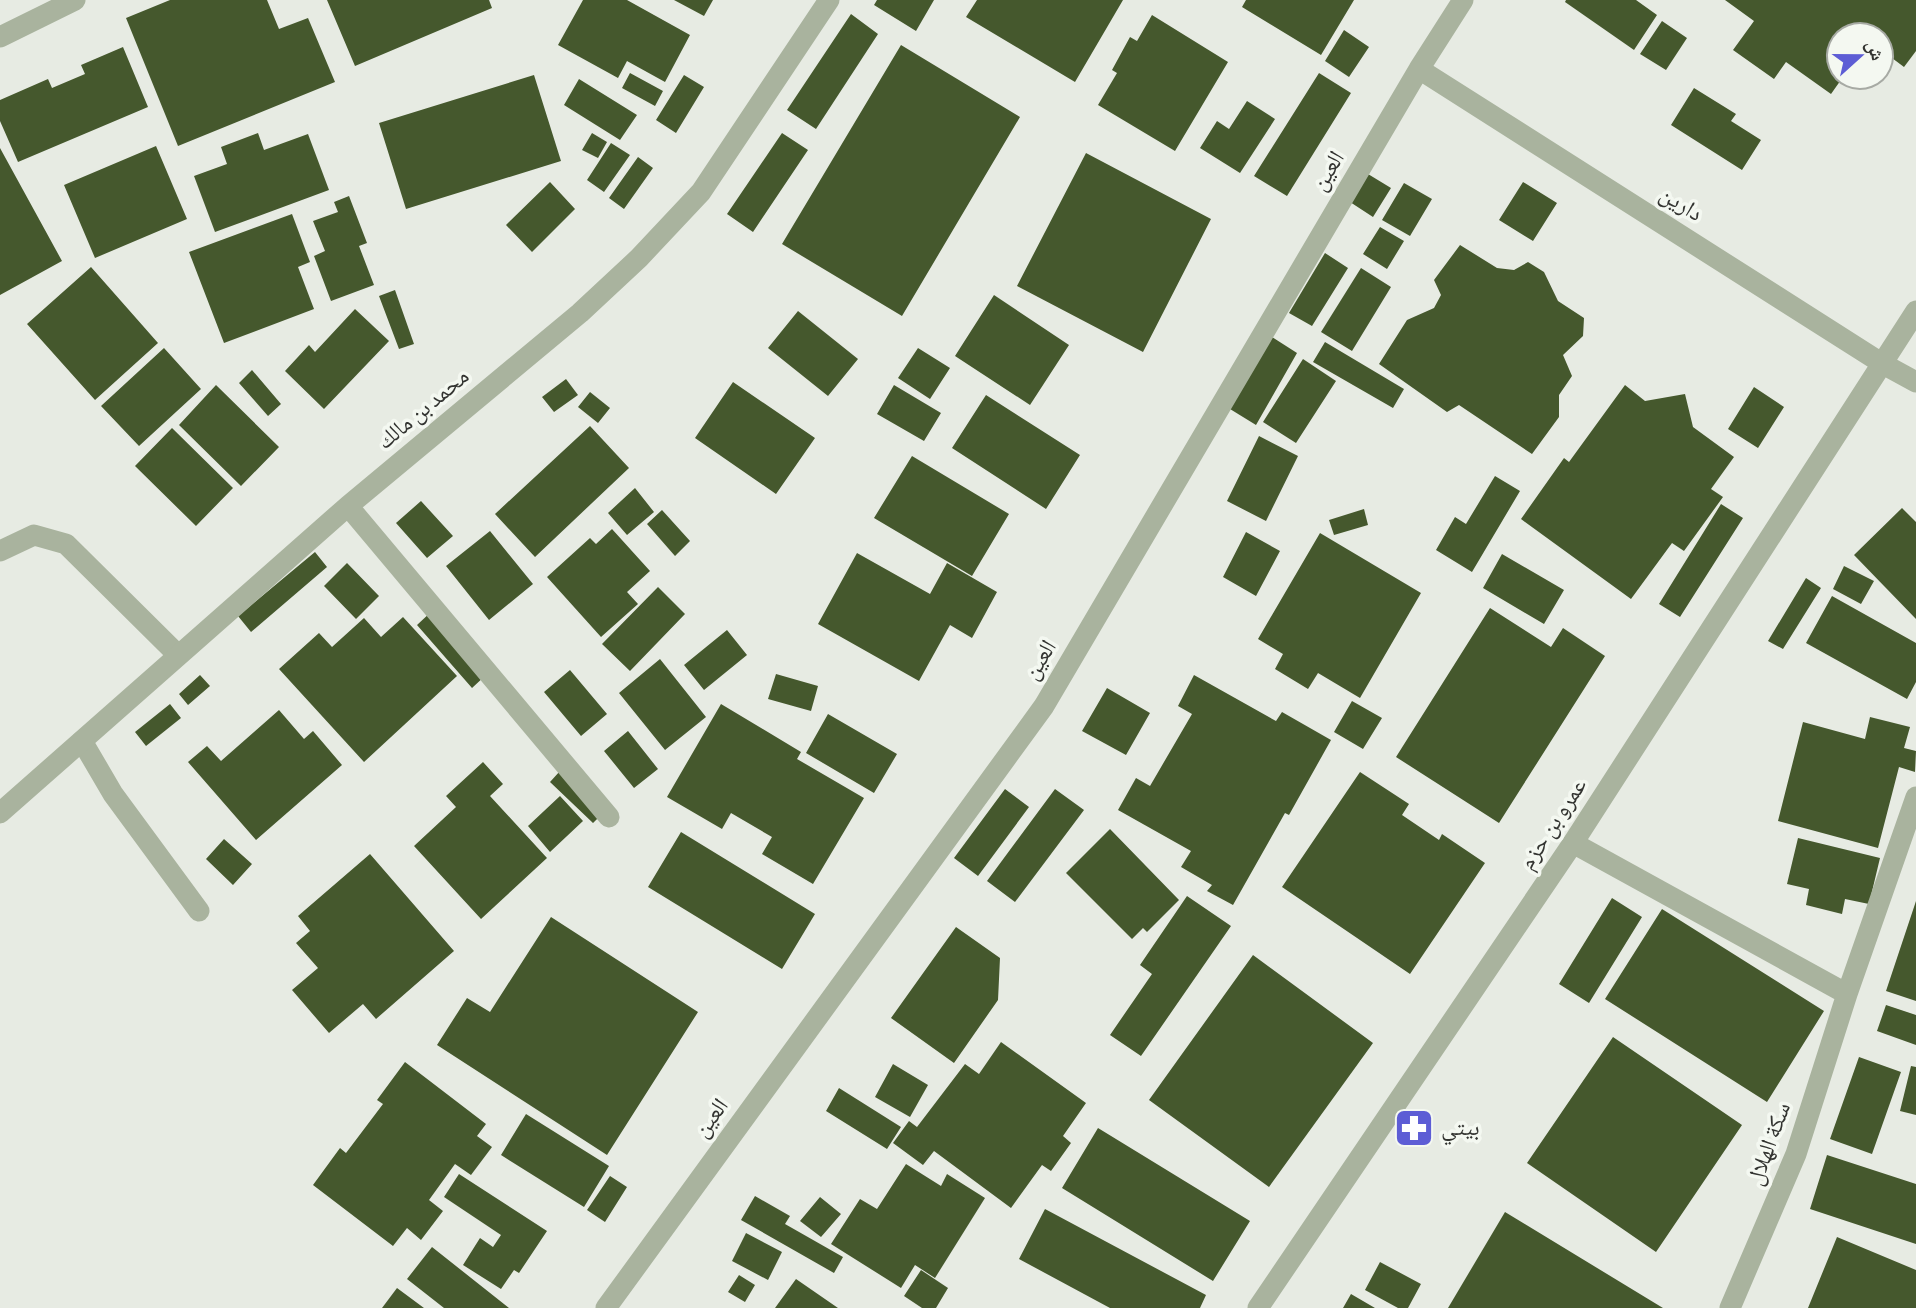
<svg xmlns="http://www.w3.org/2000/svg" width="1916" height="1308" viewBox="0 0 1916 1308" font-family="'Sofia Sans Condensed','Noto Naskh Arabic',sans-serif">
<rect width="100%" height="100%" fill="#e7ebe3"/>
<path fill="#45582d" d="M170,0H267L279,29L308,18L335,82L178,146L126,18Z
M327,0H489L492,8L355,66Z
M583,0H627L690,35L665,82L627,61L618,78L558,45Z
M674,0H713L704,16Z
M877,0H934L916,31L874,5Z
M977,0H1123L1075,82L966,17Z
M1246,0H1354L1321,55L1242,7Z
M1566,0H1636L1657,15L1634,50L1565,2Z
M1725,0H1916V51L1904,67L1892,58L1881,72V35H1839V77H1843L1831,94L1786,62L1774,79L1733,50L1754,21Z
M851,14L878,34L816,129L787,110Z
M1152,15L1228,62L1175,151L1098,105L1117,73L1112,70L1130,37L1137,41Z
M1662,21L1687,38L1666,70L1640,54Z
M1344,30L1369,47L1349,77L1325,61Z
M901,45L1020,117L902,316L782,244Z
M123,47L148,107L18,162L0,121V100L48,79L52,88L85,74L81,65Z
M630,73L663,91L655,106L622,88Z
M1319,73L1351,93L1287,196L1254,176Z
M534,75L561,161L406,209L379,123Z
M684,75L704,87L676,133L656,120Z
M579,79L637,115L620,140L564,105Z
M1694,88L1736,114L1731,121L1761,140L1742,170L1671,125Z
M1247,101L1275,119L1240,173L1200,148L1217,121L1229,129Z
M258,133L264,150L308,134L329,190L215,232L194,176L227,164L221,147Z
M592,133L607,142L598,158L582,150Z
M782,133L808,150L753,232L727,214Z
M611,143L630,155L604,192L587,180Z
M156,146L187,219L95,258L64,185Z
M0,148L62,261L0,295Z
M1086,153L1211,219L1143,352L1017,286Z
M638,157L653,168L624,209L609,198Z
M1368,174L1391,188L1373,217L1350,202Z
M550,182L575,209L532,252L506,225Z
M1523,182L1557,203L1533,241L1499,220Z
M1404,183L1432,199L1410,236L1382,220Z
M349,196L367,243L359,246L374,285L331,301L314,256L325,251L313,221L338,212L334,202Z
M292,214L310,262L298,267L314,309L224,343L189,252Z
M1380,227L1404,241L1387,269L1363,254Z
M1460,245L1497,268L1514,270L1528,262L1544,272L1558,301L1584,318L1583,336L1563,355L1572,376L1559,395V417L1532,454L1459,405L1447,412L1379,364L1407,320L1434,308L1441,295L1434,280Z
M1325,253L1348,268L1312,326L1289,313Z
M91,267L158,343L95,400L27,324Z
M1361,268L1391,287L1352,351L1321,332Z
M395,290L414,344L399,349L379,296Z
M994,295L1069,345L1030,405L955,356Z
M355,309L389,341L324,409L285,371L309,345L315,352Z
M798,311L858,359L828,396L768,348Z
M1272,337L1297,353L1256,425L1230,409Z
M1325,342L1404,389L1393,408L1313,362Z
M164,348L201,389L139,446L101,406Z
M918,348L950,368L930,399L898,378Z
M1303,359L1336,381L1296,443L1263,422Z
M252,370L281,404L268,416L239,383Z
M566,379L578,395L554,412L542,397Z
M733,382L815,438L776,494L695,438Z
M216,385L279,447L241,486L179,425Z
M894,385L941,413L924,441L877,414Z
M1625,385L1645,401L1685,394L1693,427L1734,457L1711,489L1723,497L1684,551L1672,543L1631,599L1521,519L1564,458L1569,462Z
M1754,387L1784,407L1758,448L1728,429Z
M590,392L610,408L598,423L578,407Z
M986,395L1080,455L1046,509L952,448Z
M590,426L629,468L535,557L495,514Z
M172,428L233,488L196,526L135,466Z
M1259,436L1298,456L1266,521L1227,501Z
M912,456L1009,514L972,576L874,518Z
M1495,476L1520,491L1472,572L1436,550L1455,517L1466,524Z
M635,488L654,512L627,535L608,513Z
M421,501L453,536L427,558L396,523Z
M1721,504L1743,518L1680,617L1659,604Z
M1902,508L1916,522V619L1854,555Z
M1364,509L1368,525L1334,535L1329,520Z
M662,510L690,541L675,556L647,524Z
M612,529L650,571L627,592L638,604L601,637L547,577L590,538L596,544Z
M490,531L533,584L489,620L446,566Z
M1246,532L1280,551L1256,596L1223,577Z
M1320,533L1421,593L1360,698L1318,673L1308,689L1275,669L1283,654L1258,639Z
M315,552L327,567L251,632L238,616Z
M857,553L930,594L947,563L997,592L972,638L950,625L919,681L818,624Z
M1502,554L1564,590L1544,624L1483,588Z
M347,563L379,596L356,619L324,586Z
M1844,566L1874,581L1861,604L1833,589Z
M1806,578L1821,588L1783,649L1768,641Z
M658,587L685,614L630,671L602,644Z
M1832,596L1916,643V682L1907,699L1806,643Z
M1490,608L1551,647L1563,628L1605,656L1499,823L1396,757Z
M432,611L486,675L472,688L417,625Z
M403,617L457,676L364,762L279,669L319,633L332,647L364,618L381,637Z
M727,630L747,655L704,690L684,665Z
M660,659L706,717L665,750L619,693Z
M570,670L607,714L581,736L544,692Z
M776,674L818,686L811,711L768,699Z
M200,675L210,686L188,705L179,694Z
M1194,675L1276,721L1282,712L1331,740L1289,815L1285,813L1233,905L1207,891L1212,885L1181,867L1191,851L1118,810L1136,778L1150,786L1192,714L1178,706Z
M1107,688L1150,713L1126,755L1082,731Z
M1352,701L1382,718L1363,749L1334,732Z
M170,704L181,718L146,746L135,732Z
M721,704L801,752L797,759L864,798L813,884L762,854L772,837L731,813L722,829L667,797Z
M279,710L304,739L313,731L342,765L256,840L188,762L207,746L221,761Z
M828,714L897,754L874,793L806,753Z
M1870,717L1910,727L1904,748L1916,751L1915,772L1899,767L1878,848L1778,821L1803,722L1865,739Z
M628,731L658,769L634,788L604,751Z
M483,762L503,784L490,796L547,858L481,919L414,846L456,807L446,796Z
M560,771L603,813L593,823L550,782Z
M1360,772L1409,804L1402,815L1439,840L1442,834L1485,863L1410,974L1282,887Z
M1005,789L1029,807L978,876L954,858Z
M1055,789L1084,810L1015,902L987,881Z
M560,796L583,821L550,852L528,826Z
M1110,829L1179,900L1147,932L1143,928L1132,939L1066,873Z
M681,832L815,914L782,969L648,887Z
M1798,838L1880,858L1869,904L1845,899L1842,914L1806,905L1809,889L1787,884Z
M224,839L252,864L233,885L206,859Z
M370,854L454,951L376,1019L363,1004L329,1033L292,990L318,968L296,943L310,931L298,916Z
M1187,896L1231,926L1141,1056L1110,1035L1152,974L1140,965Z
M1612,898L1642,917L1589,1003L1559,984Z
M1916,901V1001L1886,991Z
M1662,909L1824,1011L1767,1102L1605,999Z
M551,917L698,1012L607,1155L437,1045L467,998L490,1012Z
M956,927L1000,958L998,1000L954,1063L891,1018Z
M1253,955L1373,1043L1269,1187L1149,1100Z
M1886,1005L1916,1015V1045L1877,1031Z
M1613,1037L1742,1125L1656,1252L1527,1163Z
M1001,1042L1086,1103L1063,1136L1071,1143L1051,1171L1042,1165L1011,1208L934,1151L923,1165L893,1143L909,1121L917,1127L965,1064L979,1074Z
M1859,1057L1901,1072L1872,1154L1830,1139Z
M405,1062L486,1124L477,1136L492,1147L471,1175L455,1164L429,1200L443,1211L421,1240L407,1228L393,1246L313,1185L340,1148L346,1153L383,1104L377,1100Z
M893,1064L928,1085L910,1117L875,1097Z
M1911,1066L1916,1067V1115L1900,1111Z
M839,1088L901,1127L887,1149L826,1111Z
M526,1114L609,1166L584,1207L501,1155Z
M1098,1128L1250,1221L1213,1281L1062,1188Z
M1827,1155L1916,1184V1244L1810,1209Z
M906,1164L941,1186L947,1174L985,1198L935,1278L915,1265L901,1288L831,1244L860,1199L877,1209Z
M459,1174L547,1231L519,1273L514,1270L501,1289L463,1265L480,1238L493,1247L501,1235L444,1197Z
M610,1176L627,1187L605,1222L587,1210Z
M755,1196L790,1216L785,1224L843,1257L834,1273L741,1220Z
M820,1197L841,1214L821,1237L800,1221Z
M1045,1209L1206,1295L1200,1308H1110L1019,1259Z
M1505,1212L1663,1308H1448Z
M746,1233L782,1252L768,1280L732,1261Z
M1837,1237L1916,1270V1308H1808Z
M432,1247L509,1308H444L407,1279Z
M1380,1262L1421,1284L1408,1308H1398L1365,1290Z
M921,1270L948,1288L936,1308H922L904,1296Z
M739,1275L755,1285L745,1302L728,1292Z
M796,1279L838,1308H775Z
M397,1288L424,1308H382Z
M1351,1294L1375,1308H1343Z"/>
<g fill="none" stroke-linecap="round" stroke-linejoin="round">
<path stroke="#a9b39e" stroke-width="21" d="M0,551L34,535L66,544L178,655
M82,741L113,794L199,911"/>
<path stroke="#a9b39e" stroke-width="21" d="M0,37L75,0
M1419,69L1883,364L1916,382
M348,506L609,817
M0,813L348,506L580,313L639,258L701,192L829,0
M1573,843L1847,994
M606,1308L1044,706L1419,69L1463,0
M1258,1308L1573,843L1916,311
M1730,1308L1796,1154L1847,994L1916,797"/>
</g>
<defs>
<g id="pharmacy-square" transform="scale(2.0125)"><rect x="-9" y="-9" width="18" height="18" rx="4" fill="#5d5dd5" stroke="#f4f8f1"/><path d="M-2-6h4v4h4v4h-4v4h-4v-4h-4v-4h4Z" fill="#fff"/></g>
</defs>
<g fill-rule="evenodd">
<use href="#pharmacy-square" x="1414" y="1128"/>
</g>
<g text-anchor="middle" dominant-baseline="central" stroke-width="7" stroke-linejoin="round" paint-order="stroke">
<g font-size="23" fill="#333431" stroke="#f4f8f1">
<text transform="translate(1328 171) rotate(-59)">العين</text>
<text transform="translate(1681 204) rotate(32)">دارين</text>
<text transform="translate(423 409) rotate(-40)">محمد بن مالك</text>
<text transform="translate(1040 660) rotate(-59)">العين</text>
<text transform="translate(1553 824) rotate(-57)">عمرو بن حزم</text>
<text transform="translate(711 1118) rotate(-54)">العين</text>
<text transform="translate(1769 1144) rotate(-70)">سكة الهلال</text>
</g>
<g font-size="23" fill="#333431" stroke="#f4f8f1" text-anchor="start">
<text x="1441" y="1128">بيتي</text>
</g>
</g>
<g transform="translate(1860 56) rotate(69)"><circle r="33" fill="#f4f8f1" stroke="#a7aaa4" stroke-width="2"/>
<path d="M0-5L12 26L0 18L-12 26Z" fill="#5d5dd5"/>
<text y="-10" font-size="19" font-weight="bold" text-anchor="middle" fill="#333431">ش</text>
</g>
</svg>
